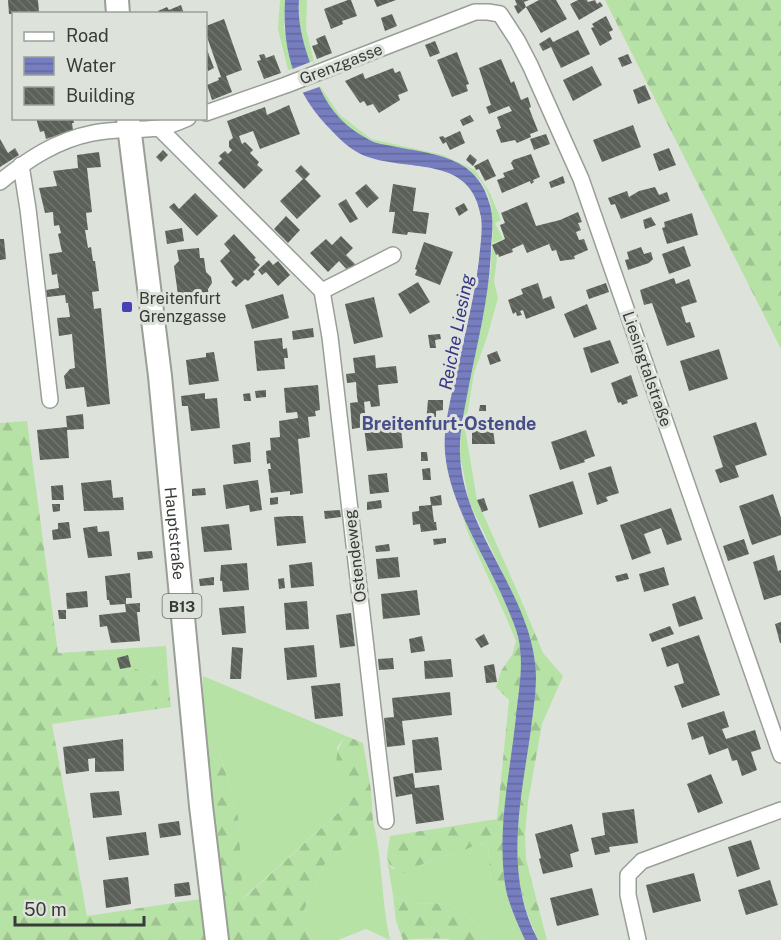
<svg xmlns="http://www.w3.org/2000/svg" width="781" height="940" viewBox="0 0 781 940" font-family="'Public Sans',sans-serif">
<defs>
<pattern id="forest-firs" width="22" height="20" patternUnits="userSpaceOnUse" patternTransform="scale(1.5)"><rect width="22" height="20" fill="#b6e2a6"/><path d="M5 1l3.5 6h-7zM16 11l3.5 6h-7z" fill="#9dc390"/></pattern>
<pattern id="water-rules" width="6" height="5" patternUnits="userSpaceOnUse" patternTransform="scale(1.5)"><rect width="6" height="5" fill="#777ec0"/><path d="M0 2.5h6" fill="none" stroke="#63689d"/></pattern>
<pattern id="building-back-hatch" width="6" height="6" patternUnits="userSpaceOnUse" patternTransform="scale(1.5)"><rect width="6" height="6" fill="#5b6059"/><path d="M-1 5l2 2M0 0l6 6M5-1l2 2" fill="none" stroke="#70746e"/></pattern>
</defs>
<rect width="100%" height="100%" fill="#dde3db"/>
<path fill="#b6e2a6" d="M280,0H285L284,27L293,69L288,70L278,29Z
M299,0H307L306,29L320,86L339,114L371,139L443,155L475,170L490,193L501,220L495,223L503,239L491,244L497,258L494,281L498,298L487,337L474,373L465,428L477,500L522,602L518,606L469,501L460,455L461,425L491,268C491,239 500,199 476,176C448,147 403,155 369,140C350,132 330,111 321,93C309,69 297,26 299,0Z
M454,490C471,532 493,571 510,613L506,617L468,533Z
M166,646L169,690L159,686L153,676L136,669L115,670L107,662L105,650Z
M203,676L346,736L337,747L345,790L351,801L242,899L238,817L219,749L204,745Z
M373,821C383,860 381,901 390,940L366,929L338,940H312L300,919L324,865Z
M479,843L488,847L491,882L505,885L512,911L525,940H487L469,916L446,903L411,904L393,895L387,859L392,869L419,866L435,858L460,852Z
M527,913L541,917L547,940H538Z"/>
<path fill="url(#forest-firs)" d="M605,0H781V349Z
M27,421L58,653L105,650L107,662L115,670L136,669L153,676L159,686L169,690L171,707L52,724L87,916L207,898L204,745L219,749L238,817L243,899L350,802C339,778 328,759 346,736L363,743L371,790L373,821L324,865L300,919L312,940H0V423Z
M522,602L543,653L563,676L542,724L528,802L525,834L526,859L541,917L527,913L519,883L505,885L491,882L488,847L480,843L460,852L435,858L404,873C382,865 387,856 390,836L497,819L509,700L496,687L501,671L512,655L516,641L506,617Z
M393,895L411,904L446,903L469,916L487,940H451C445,937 412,939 403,940L396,921Z"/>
<path fill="url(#water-rules)" d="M285,0H299C297,22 304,47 312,68C323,100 336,121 366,138C375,144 387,145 397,147C439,155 478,158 490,205C494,220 492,233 491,247C490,294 478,340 469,385C465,408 459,431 460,454C463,535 534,595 536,676C536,693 533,712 531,729C521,800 503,874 538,940H525C517,922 508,904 505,884C497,828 510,773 516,717C518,694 523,671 520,648C519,634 512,619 507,607C487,558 449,505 445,452C443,429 450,404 454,382C463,342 474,301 479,260C480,246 483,231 481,217C471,155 412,172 368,157C355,153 342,142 333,132C295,95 282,52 285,0Z"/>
<path fill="#dde3db" d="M313,61L322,86L299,94L290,70Z"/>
<path fill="url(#building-back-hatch)" d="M8,0H38L39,12L9,14Z
M348,0H351L357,16L342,21L343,24L331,29L324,9Z
M374,0H396L377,7Z
M515,0H529L524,2L526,7L539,0H556L567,19L541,33L526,7L518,14L514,6L517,5Z
M578,0H587L588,2L595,0L597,4L600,2L603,6L579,20L570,4Z
M181,5L184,14H159L158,11L167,7L169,10Z
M392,14L397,26L385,31L381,18Z
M606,16L613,30L609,32L612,39L600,46L591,28L594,27L592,24Z
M224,19L242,70L226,76L232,92L212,100L207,85L219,80L218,78L221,77L206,34V26Z
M578,30L590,54L561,68L551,47L543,51L539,44L550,37L553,42Z
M325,35L332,53L317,59L312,46L318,44L316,39Z
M435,41L440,53L430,57L425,45Z
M206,47L214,68L208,71L206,63Z
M457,52L469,84L466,85L468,91L452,97L437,60Z
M264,54L266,58L274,55L281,73L264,79L257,61L261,60L259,55Z
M628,54L632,63L622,67L618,58Z
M501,59L511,83L514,81L521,100L528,97L531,107L529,108L538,131L530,134L531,137L517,143L515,140L501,143L496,130L501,128L497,117L512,111L509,106L489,114L486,107L491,105L479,68Z
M592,66L602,85L573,101L563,80Z
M393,68L395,73L400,71L408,91L398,95L400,100L379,113L373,104L367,106L364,101L360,103L345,81L363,73L365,79Z
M645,85L651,99L638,104L633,90Z
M289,105L300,134L260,149L253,131L239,136L242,144L245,142L253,150L250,153L259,162L257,165L263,170L244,189L218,163L222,159L219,156L225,151L228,154L232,150L229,147V141L233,138L227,121L265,107L267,115Z
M470,115L474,121L463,126L460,120Z
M36,118H73L74,123H72L73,130L46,139L44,131L40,132Z
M633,125L641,147L602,162L593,140Z
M460,131L465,143L450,150L446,142L443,144L439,137L443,136L445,138Z
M546,134L550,144L534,150L530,139Z
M0,139L8,153L15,148L19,155L0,167Z
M669,148L676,165L659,171L653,154Z
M163,150L168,155L161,162L156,157Z
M99,152L101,167L87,168L92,212L86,213L88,230H85L88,248L91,247L93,261H95L99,291L92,292L94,309L101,308L110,404L87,407L84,387L66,389L64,376L70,369L75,368L72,334L59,336L57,318L70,317L68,303H66L65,295L47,297L46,290L59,288L57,274L52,275L49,254L62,252L58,234L61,233L59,225L54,226L53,212L45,213L39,188L57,186L53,171L78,168L77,155Z
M470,154L477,160L473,166L466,160Z
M531,154L540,177L533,180L534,182L531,184L530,181L502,193L497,180L505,177L503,173L514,169L511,163L513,160Z
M488,159L496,176L485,181L479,169L476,170L474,166Z
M301,165L310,174L305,179L321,196L297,219L280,201L303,179L295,171Z
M563,176L565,183L551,188L549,182Z
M366,184L379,198L367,208L355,193Z
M393,184L416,188L413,211L429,213L426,234L408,232L407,235L392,233L395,212H389Z
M655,187L659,195L667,192L670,201L621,219L615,204L611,205L608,198L627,191L629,197L639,191Z
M195,193L218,216L197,236L169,207L174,203L179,209Z
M346,199L358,219L350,223L338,204Z
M527,202L536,226L560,220L578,212L582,222L578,223L581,230L576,232L579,240L584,239L588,250L574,256L575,259L560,261L556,250L552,251L549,244L527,253L523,244L512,249L513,252L499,257L498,254L496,255L492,245L505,239L500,225L505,223L501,213Z
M464,203L468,210L459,216L455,208Z
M692,213L698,235L667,244L662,228L665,227L664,222Z
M286,216L300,230L288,243L274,229Z
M651,217L656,225L645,229L643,220Z
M182,228L184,241L167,244L165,231Z
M234,234L256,258L254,259L260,265L253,272L255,274L248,281L245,279L236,287L231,282L234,279L220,261L230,251L224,244Z
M341,236L353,248L346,255L357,266L350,273L339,261L328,272L310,253L326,239L332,245Z
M0,239H4L6,259L0,260Z
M424,242L453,252L440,285L415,275L417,270L415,269Z
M684,246L691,266L669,274L662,254Z
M641,247L644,254L651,252L653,259L649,263L628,270L625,260L629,259L627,252Z
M199,248L200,258H204L206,272L211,277L212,283L208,289L209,302L187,305L178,295L174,266L179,261L177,250Z
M269,260L273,265L278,261L290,275L278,286L266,272L262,275L258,270Z
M674,278L676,284L689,279L697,302L681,307L686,323L690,322L695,337L667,346L652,303L644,305L640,290Z
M418,282L430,302L410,314L398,294Z
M463,282L472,285L469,293L460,290Z
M538,283L543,299L551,296L555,308L526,319L523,310L520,311L522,315L517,316L516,312L513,314L508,300L523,294L521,289Z
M606,283L609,292L589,299L586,290Z
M283,294L289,318L252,329L245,305Z
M374,297L383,337L354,344L345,304Z
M587,304L597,329L574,338L564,314Z
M313,328L314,337L293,340L292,331Z
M440,334L441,339L435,340L436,348H430L428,335Z
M282,338L283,349L287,348L288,358H284L285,369L257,371L254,341Z
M610,340L619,363L591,373L583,348Z
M719,349L728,379L689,391L680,361Z
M497,351L501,361L490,365L487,355Z
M214,352L219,381L189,385L186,360L206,357V353Z
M375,355L376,368L396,366L398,383L378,385L380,406L371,407L370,401L364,402L366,422L400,419L403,448L367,451L364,427L352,429L350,403L358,402L357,397L356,382L347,383L346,374L355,373L353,358Z
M631,375L638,396L627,400L628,403L622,405L621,402L618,403L611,383Z
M318,385L320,410L315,411L316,416L308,417L310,437L298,439L303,493L290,495V491L271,493L268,469H271L270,463L267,464L266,451L271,450L270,438L280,437L279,421L298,418L297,412L286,413L284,388Z
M266,390V397L256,398L255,391Z
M205,393V399L217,398L220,428L191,431L188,406H182L181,396Z
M250,393L251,401H244L243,394Z
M428,400H443V410L436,411V422L426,423Z
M480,405H486V411H479Z
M83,414L84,429L67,430L69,458L40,460L37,430L67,427L66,416Z
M756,422L767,455L735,466L739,477L720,483L715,470L723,467L713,436Z
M492,423L495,444H472V426Z
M586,430L595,456L584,460L585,462L560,470L551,442Z
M250,442L251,462L234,464L232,445Z
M421,452H427L428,461H421Z
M611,466L619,493L606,497L608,501L597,505L588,473Z
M430,468L431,480H423L422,469Z
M387,473L389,492L370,494L368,475Z
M111,480L113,498L123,497L124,510L84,511L81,483Z
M258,480L262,510L250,512L249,505L226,509L223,485Z
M573,481L583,514L539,528L529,495Z
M63,485L64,500H52L51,486Z
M205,488L206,495L192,496V489Z
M773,494L781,518V535L752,545L739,506Z
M441,495L442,505L432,506L434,522H436L437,530L421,532L420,524L413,525L412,512L419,511V506L431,505L430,497Z
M278,497V504L270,505V498Z
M484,498L488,510L482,512L477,500Z
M381,500L382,508L367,510V502Z
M52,504H60V511L53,512Z
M671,508L682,540L667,545L661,528L644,534L651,553L632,560L620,525Z
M340,510L341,517L325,519L324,511Z
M289,516H303L306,543L277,546L274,517Z
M69,522L71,538L53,540L52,530L58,529V523Z
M229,524L232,550L204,552L201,527Z
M97,526L98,532L109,531L112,556L88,558L83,528Z
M446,538V543L434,545L433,539Z
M744,539L749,554L728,561L723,546Z
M389,544L390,551L376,552L375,546Z
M152,551L153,558L138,560L137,552Z
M774,555L778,571L781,570V595L764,600L753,562Z
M398,557L400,577L378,579L376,559Z
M312,562L314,586L291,588L289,565Z
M247,563L249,590L223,592L222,581H220L221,565Z
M664,567L669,585L644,592L639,574Z
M130,573L132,598H126V604L140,603V612H137L140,641L111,643L107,626L100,627L99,615L126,612L125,604L110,605L109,600H107L105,576Z
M627,573L629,579L617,582L615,576Z
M214,577V585L200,586L199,579Z
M284,578L285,588L279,589L278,579Z
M417,590L420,615L383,619L381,594Z
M87,591L88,607L67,609L66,593Z
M695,596L703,619L679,627L672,604Z
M307,601L309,629L286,630L284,603Z
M244,606L246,633L222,635L219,608Z
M58,610H66V619H59Z
M351,613L355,646L340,648L336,615Z
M781,622V643H780L775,624Z
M670,626L674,634L652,642L649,634Z
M484,634L489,644L481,648L475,639Z
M699,635L720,695L682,708L674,686L684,683L678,663L667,667L661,648Z
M422,636L425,651L411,653L409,639Z
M314,645L317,677L287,680L284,648Z
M232,647L243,648L241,679H230Z
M128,655L131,667L120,669L117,658Z
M393,658L394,669L379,670L378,659Z
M451,659L453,677L425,679L424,661Z
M494,664L497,682L486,683L484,666Z
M340,683L343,716L315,719L311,686Z
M450,692L452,715L402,721L405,745L387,747L384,718L394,717L392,698Z
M724,711L729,727L722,729L726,739L755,730L761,749L751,752L757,770L742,776L737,760L732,761L728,748L709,755L703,736L692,740L687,723Z
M438,737L442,770L415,773L412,740Z
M123,739L124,771L95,772V758L88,759L89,771L66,774L63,747Z
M413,773L415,788L439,785L444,820L416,824L412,794L396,797L393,777Z
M711,774L723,803L698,813L687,784Z
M119,791L122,815L93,818L90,793Z
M634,809L638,843L609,847L610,852L595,855L591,838L605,835L602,813Z
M179,821L181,835L160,838L158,824Z
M572,824L579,851L570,854L573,867L543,874L539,859L541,858L535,834Z
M146,832L149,855L109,860L106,837Z
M751,840L760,869L737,877L728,847Z
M694,873L701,901L653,913L646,885Z
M128,877L131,904L106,908L103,880Z
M770,880L778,905L746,915L738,890Z
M189,882L191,895L175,897L174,884Z
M592,888L599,915L557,926L550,898Z"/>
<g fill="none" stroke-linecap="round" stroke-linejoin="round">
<g stroke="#999f97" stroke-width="18">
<path id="street" d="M206,113L286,85L475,12H488L500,14L517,40L530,65L581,179L781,755
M159,128L322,291L330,337L386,821
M21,165L28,209L50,400
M0,182C28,159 57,140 93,133C114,128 136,131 158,128C168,127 179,122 188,118
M322,291L393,255
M638,940L628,895V875L642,861L781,810"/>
</g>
<g stroke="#999f97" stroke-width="26">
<g id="primary">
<path d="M117,0L118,14"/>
<path id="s1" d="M128,118L160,376L201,806L217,940"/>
</g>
</g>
<use href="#street" stroke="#fff" stroke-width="15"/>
<use href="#primary" stroke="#fff" stroke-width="22"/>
</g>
<rect fill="#4740b6" stroke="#dde3db" stroke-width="2" x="121" y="301" width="12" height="12" rx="3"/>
<g text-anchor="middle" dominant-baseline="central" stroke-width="6" stroke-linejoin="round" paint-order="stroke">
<rect fill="#dde3db" stroke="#6a6d68" stroke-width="1.5" x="162.5" y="594" width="39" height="24" rx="4.5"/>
<g font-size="15" font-weight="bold" fill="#383b37">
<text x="182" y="606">B13</text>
</g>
<g font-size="16" fill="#383b37" stroke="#dde3db">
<text transform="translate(341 64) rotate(-21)">Grenzgasse</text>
<text transform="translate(647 369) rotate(71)">Liesingtalstraße</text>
<text stroke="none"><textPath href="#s1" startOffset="418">Hauptstraße</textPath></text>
<text transform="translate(355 556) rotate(-97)">Ostendeweg</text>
</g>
<g font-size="16" fill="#383b37" stroke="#dde3db" text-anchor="start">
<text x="139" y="298">Breitenfurt<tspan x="139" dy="18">Grenzgasse</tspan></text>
</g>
<g font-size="18" font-style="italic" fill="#363585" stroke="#dde3db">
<text transform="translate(456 332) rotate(-79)">Reiche Liesing</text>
</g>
<g font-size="18" font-weight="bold" fill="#494d8a" stroke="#dde3db">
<text x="449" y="423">Breitenfurt-Ostende</text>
</g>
</g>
<rect x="12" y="12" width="195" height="108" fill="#dde3db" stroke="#9ba099" stroke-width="1.5"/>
<rect x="24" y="32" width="30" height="9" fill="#ffffff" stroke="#9ba099" stroke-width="1.5"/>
<text x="66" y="42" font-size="18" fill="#383b37">Road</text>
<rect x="24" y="57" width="30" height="18" fill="url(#water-rules)" stroke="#9ba099" stroke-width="1.5"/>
<text x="66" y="72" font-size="18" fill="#383b37">Water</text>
<rect x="24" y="87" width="30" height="18" fill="url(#building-back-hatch)" stroke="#9ba099" stroke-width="1.5"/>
<text x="66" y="102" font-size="18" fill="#383b37">Building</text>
<path d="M15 916v9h129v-9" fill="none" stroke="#383b37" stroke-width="3"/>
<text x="24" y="916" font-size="18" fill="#383b37" stroke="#dde3db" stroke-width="4.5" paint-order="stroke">50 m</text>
</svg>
